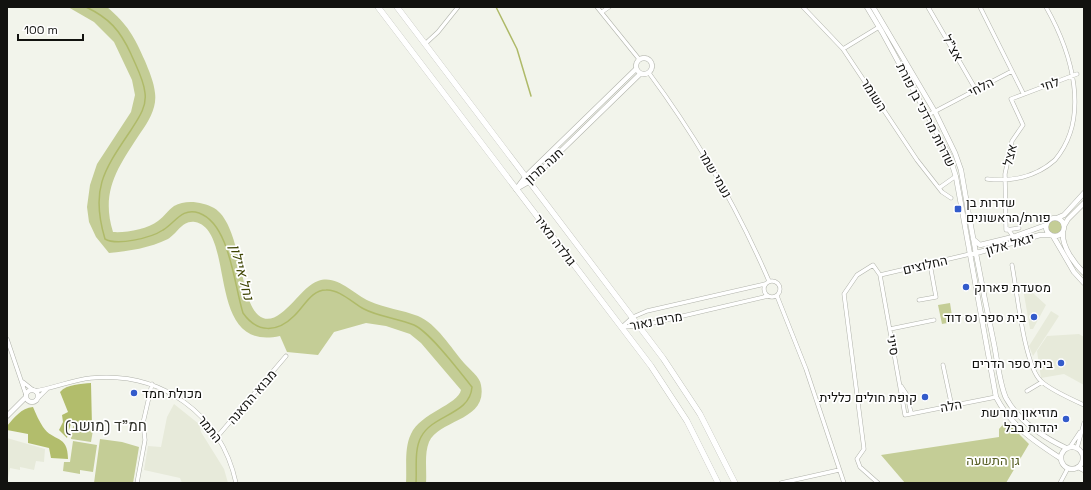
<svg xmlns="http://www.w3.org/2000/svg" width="1091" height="490" viewBox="0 0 1091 490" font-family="'Space Grotesk',Heebo,sans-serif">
<rect width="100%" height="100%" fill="#f2f4eb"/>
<path fill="#e7eada" d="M1022,283L1046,305L1033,329H1030Z
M1051,311L1059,316L1033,356L1029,346Z
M1079,334L1084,337V385L1064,374L1041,378L1037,351L1047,336Z
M174,404L199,424L201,432L224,469L228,483H182L180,478L144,470L148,446L161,447L167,417Z
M7,438L45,449L44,462L36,461L34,470L20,467V470L10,468L7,483Z"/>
<path fill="#c4cd96" d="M68,7H107C128,25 134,36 145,61C149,71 154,82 155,93C157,107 149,121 141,132C119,166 100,190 113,232C126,233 148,229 158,221C164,217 168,210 174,206C186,199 203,202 214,208C244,226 238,309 263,318C282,325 301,286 318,281C337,274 353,294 369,301C385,308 402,310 418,316C437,324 451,348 464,363C469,369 480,377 481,385C488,421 439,419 429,442C424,454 427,471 426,483H406C407,468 404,448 411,434C420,413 458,405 461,390L421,343L410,334L386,326L366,323L334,332L318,355L287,352L280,336C204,353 237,230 195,222C182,220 177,234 168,239C150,248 129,251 109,253L96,237L89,222L87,207L90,185L97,164L131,112L135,95L132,80L114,42L94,22Z
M1048 227a7 7 0 1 1 14 0a7 7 0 1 1-14 0Z
M950,303L953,322L942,324L938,305Z
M1006,421L1029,444L1006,483H905L881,455L999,437V429Z
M73,426L93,430L91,442L71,439Z
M100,439L122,442L139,447L133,483H94Z
M73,441L97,445L93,472L80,470V474L63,471L64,462H70Z"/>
<path fill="#b2bd6c" d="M91,383L92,427L71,423L67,438L59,430L63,422L62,415L68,412L60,392C67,384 81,384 91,383Z
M33,407C36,414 39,421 43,427C53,442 68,434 68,459L51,458L49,448L28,443V434L7,430V426C14,418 21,408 33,407Z"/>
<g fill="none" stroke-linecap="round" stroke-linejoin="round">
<path stroke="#afba69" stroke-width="1.5" d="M86,7C109,18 120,30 131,54C136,66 144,80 145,93C147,107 138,119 131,130C104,170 90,189 105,239C117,246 151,238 163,230C175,223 182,207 199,213C230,224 234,285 243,313C257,333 277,333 294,316C304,307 311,290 326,290C339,289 353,303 364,309C379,317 398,318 414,325C430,332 460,372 472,387C470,415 433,414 421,437C414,450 417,469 416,483
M496,7L517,49L531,96"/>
<g stroke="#b1b3ab" stroke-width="4.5">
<path id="minor" d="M597,7L639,59
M803,7L843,49L917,160L942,192L951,198
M928,7L976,90
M980,7L1023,93
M602,12L609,7
M425,44L438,32L458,7
M843,49L879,27
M649,73C697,138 737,207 769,281
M928,115L1012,71
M987,179C1011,182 1036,177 1055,160C1091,117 1072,53 1046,7
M939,188L956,176
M1019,228L1006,230L1005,174L1012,141L1023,125L1011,99L1077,74
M1008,229L1017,242
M1012,265C1017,290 1024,366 1041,381C1049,389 1073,400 1084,405
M880,275L970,254
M764 289a8 8 0 1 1 16 0a8 8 0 1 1-16 0Z
M777,296L806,369L844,483
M919,300L936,297L930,264
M622,327L633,317L647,311L765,284
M622,327L640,326L768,296
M890,329L934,320
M7,339L26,395
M943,365L952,407
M23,382L33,390
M901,386L907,395L911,413
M35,391C54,388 72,380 91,378C161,371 221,414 236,483
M1027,391L1042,382
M37,399L47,389
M217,437L286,356
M1070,447L1080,432
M1077,448L1084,423
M137,483L145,440L143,423L152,384
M781,483L839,470
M878,483L860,467L857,459L864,449L844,294L857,275L873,265L880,275L905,415L996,397
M1060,483L1068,468"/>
</g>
<g stroke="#b1b3ab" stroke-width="5.5">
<path id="tertiary" d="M867,7L882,32L949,155L956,177L996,397C1011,426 1034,441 1060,458
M873,7L935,112L955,153L961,170C971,229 982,287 994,344C997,359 1000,386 1006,398C1019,422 1043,437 1066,448
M636 66a8 8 0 1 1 16 0a8 8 0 1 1-16 0Z
M517,188L526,176L636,69
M516,189L530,181L640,74
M1046 227a9 9 0 1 1 18 0a9 9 0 1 1-18 0Z
M1057,218L1064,215L1084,193
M1064,226L1068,219L1084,203
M1063,231C1061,246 1074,263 1084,273
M1053,236L1074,272L1084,283
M973,239L980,245L1013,237L1046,225
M973,254L1040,235H1051
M26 396a6 6 0 1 1 12 0a6 6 0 1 1-12 0Z
M7,416L26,397
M1061 458a11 11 0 1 1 22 0a11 11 0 1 1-22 0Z
M1078,467L1084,470"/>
</g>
<g stroke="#b1b3ab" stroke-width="6">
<path id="secondary" d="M378,7L651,366L687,421L718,483
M397,7L663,358L700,414L735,483"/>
</g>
<use href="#minor" stroke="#fff" stroke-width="3.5"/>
<use href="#tertiary" stroke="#fff" stroke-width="4.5"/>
<use href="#secondary" stroke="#fff" stroke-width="5.5"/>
</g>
<g fill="#335bcb" stroke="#fff" stroke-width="1.5">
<rect x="954" y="205" width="8" height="8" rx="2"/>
<circle cx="966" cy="287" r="4"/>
<circle cx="1034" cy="317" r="4"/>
<circle cx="1061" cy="363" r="4"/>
<circle cx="134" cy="393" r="4"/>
<circle cx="925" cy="397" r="4"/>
<circle cx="1066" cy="419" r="4"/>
</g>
<g text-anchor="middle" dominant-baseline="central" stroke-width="3.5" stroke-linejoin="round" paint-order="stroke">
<g font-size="13" fill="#12120f" stroke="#fff">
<text transform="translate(953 48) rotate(61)">אצ"ל</text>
<text transform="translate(1050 84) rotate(-19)">לחי</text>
<text transform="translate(981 87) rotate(-28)">הלחי</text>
<text transform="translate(874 95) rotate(57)">השומר</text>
<text transform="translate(926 115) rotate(63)">שדרות מרדכי בן פורת</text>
<text transform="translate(1010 155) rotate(-76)">אצל</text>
<text transform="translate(544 166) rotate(-42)">חנה מרון</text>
<text transform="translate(715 174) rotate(60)">נעמי שמר</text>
<text transform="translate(555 240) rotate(53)">גולדה מאיר</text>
<text transform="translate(1010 244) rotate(-16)">יגאל אלון</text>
<text transform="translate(925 265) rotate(-13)">החלוצים</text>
<text transform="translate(656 321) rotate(-11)">מרים נאור</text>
<text transform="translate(893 345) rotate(80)">סיני</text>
<text transform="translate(252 397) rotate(-49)">מבוא התאנה</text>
<text transform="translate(951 406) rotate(-10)">הלה</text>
<text transform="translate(210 429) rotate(51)">התמר</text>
</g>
<g font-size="13" fill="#12120f" stroke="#fff" text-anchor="end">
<text x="966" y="202" text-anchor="start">שדרות בן<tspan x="966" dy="15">פורת/הראשונים</tspan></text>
<text x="974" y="287" text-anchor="start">מסעדת פארוק</text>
<text x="1026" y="317">בית ספר נס דוד</text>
<text x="1053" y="363">בית ספר הדרים</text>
<text x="142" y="393" text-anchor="start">מכולת חמד</text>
<text x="917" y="397">קופת חולים כללית</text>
<text x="1058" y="412">מוזיאון מורשת<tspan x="1058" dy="15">יהדות בבל</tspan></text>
</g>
<g font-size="13" fill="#545b20" stroke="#fff">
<text x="993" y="460">גן התשעה</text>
</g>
<g font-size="14" font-style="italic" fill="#3f4504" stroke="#fff">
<text transform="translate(242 272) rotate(75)">נחל איילון</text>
</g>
<g font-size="15" fill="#31322b" stroke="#fff">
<text x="106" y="425">חמ"ד (מושב)</text>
</g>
</g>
<rect width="1091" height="490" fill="none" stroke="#12120f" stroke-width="16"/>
<path d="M18 34v6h65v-6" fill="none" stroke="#12120f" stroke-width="2"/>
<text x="24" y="34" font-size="12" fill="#12120f" stroke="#ffffff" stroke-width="3" paint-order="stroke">100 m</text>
</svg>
